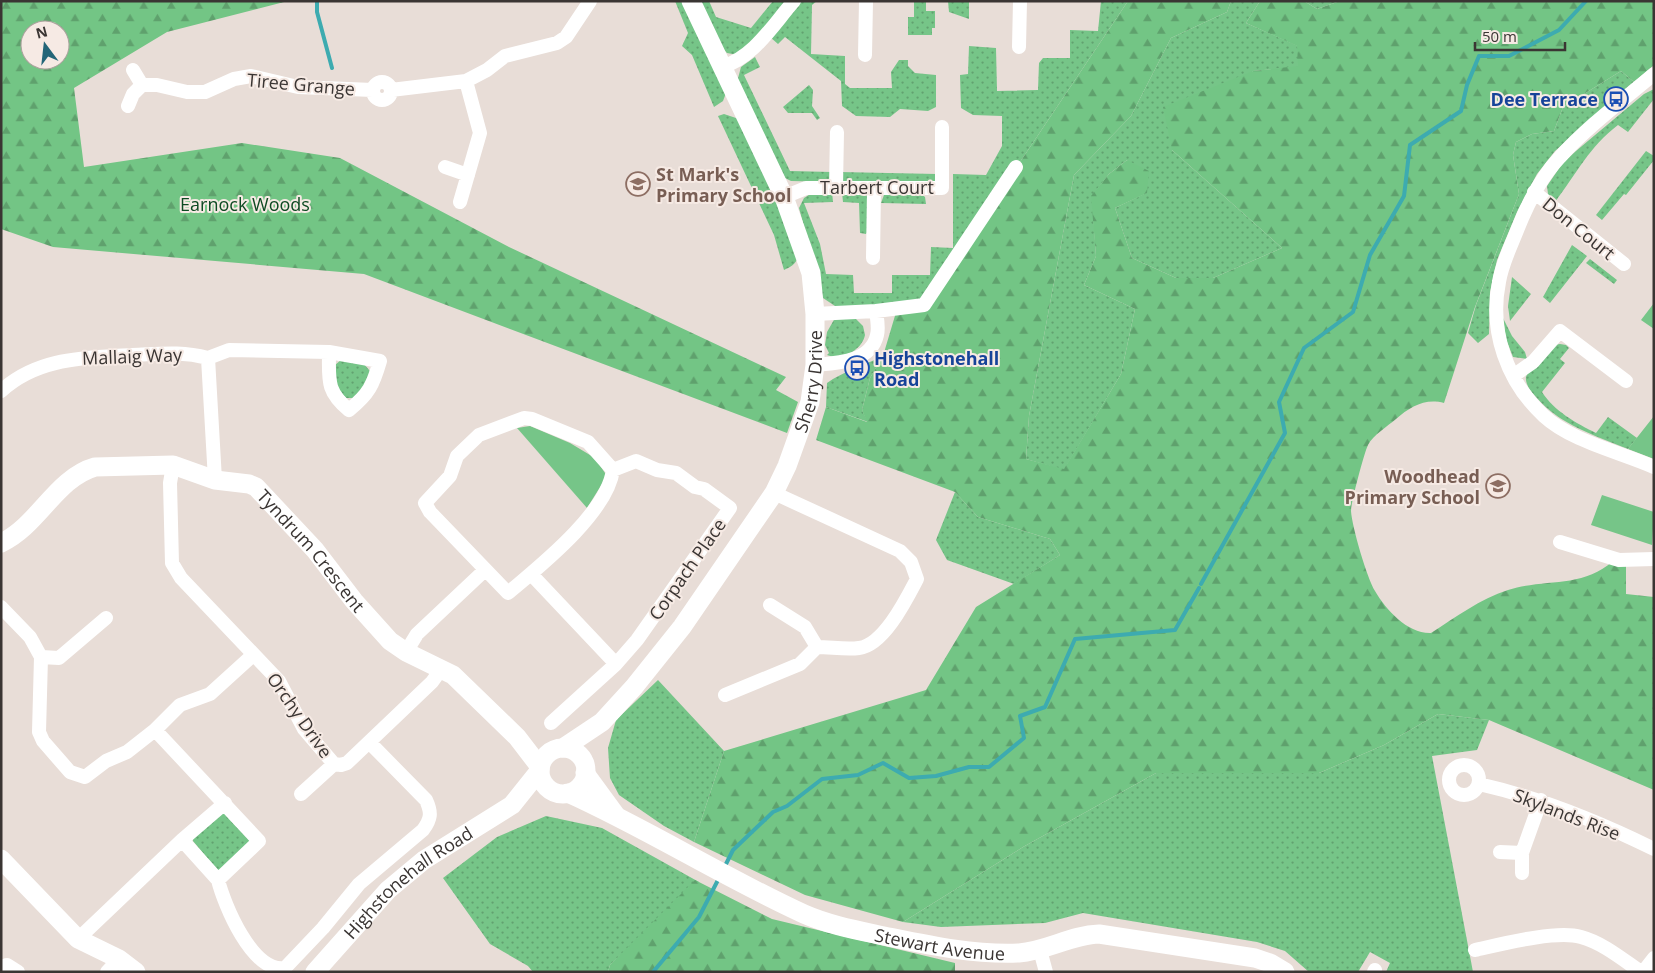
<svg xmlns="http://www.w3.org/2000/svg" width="1655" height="973" viewBox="0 0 1655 973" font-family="'Open Sans',sans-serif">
<defs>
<pattern id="grass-dots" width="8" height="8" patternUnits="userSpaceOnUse" patternTransform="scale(1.25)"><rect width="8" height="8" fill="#76c588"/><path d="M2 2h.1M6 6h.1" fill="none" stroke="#62a170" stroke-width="1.8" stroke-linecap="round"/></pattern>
<pattern id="forest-firs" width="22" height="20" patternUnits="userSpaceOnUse" patternTransform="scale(1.25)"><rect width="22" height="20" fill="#73c585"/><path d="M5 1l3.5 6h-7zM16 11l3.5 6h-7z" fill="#5fa16d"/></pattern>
</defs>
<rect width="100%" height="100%" fill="#e8ddd7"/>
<path fill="url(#grass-dots)" d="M675,1H683L726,93L723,101L714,107L692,55L682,46L688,33Z
M699,1H709L716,17L751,28L773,1H787L759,34L738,55L727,53L722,48Z
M802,1H817L812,5L811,54L845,56V84L850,88H892L891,72L899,60H908V66L915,73L936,75V107L928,111L900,109L890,117L856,116L842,106L841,81L785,37L778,44L770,37Z
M914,1H926V11H935V28H932V35H908V17H914Z
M948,1H969V19L949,12Z
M1101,1H1128L924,305L842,307L835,306L823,298L799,208L804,198L812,193L832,192L833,202L804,203L820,244L826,274L853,275L854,293H892V275H930L931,247L953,248V174L986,175L1002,146V116L973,115L961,108L960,75L968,74L969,46L996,48L997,91L1038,90L1039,63L1043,58H1070V30L1098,31Z
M1231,1H1260L1246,23L1298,46V67L1253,71L1172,150L1282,248L1213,278H1176L1132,258L1115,208L1146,193L1127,160L1109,174L1092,196L1096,256L1084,285L1135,309L1121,374L1064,470L1026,459L1029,416L1074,175L1131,116L1171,38L1227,12Z
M1304,1H1340L1317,9Z
M755,57L760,67L744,75L790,171L832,172V182L791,181L785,178L737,82L741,67Z
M1621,71L1634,82L1555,151L1537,174L1517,212L1497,260L1490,292L1489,334L1478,343L1468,333L1476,305L1519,194L1513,155L1516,142L1532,134L1554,131L1563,107Z
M809,85L813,90L812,106L820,118L817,120L812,113H788L783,107Z
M1654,89V99L1628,132L1618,125C1589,147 1577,173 1555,202L1548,194L1547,186L1562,164L1576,151L1644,94Z
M724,114L739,119L779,203L798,258C795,264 791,267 784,270L774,235L718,116Z
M1646,151L1654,156V160L1626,195L1624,194L1602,220L1596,215Z
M839,172L937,174V184L839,183Z
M842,192L867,194L868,231L866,234L860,233L859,203L843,202Z
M920,193L925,197L926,204L881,203L884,195Z
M1572,245L1587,256L1550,303L1543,297Z
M1590,259L1617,280L1614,284L1586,263Z
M1512,277L1531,294L1510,321L1508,306Z
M835,318L856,319L863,326L865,335C862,350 842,361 827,355L829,353L825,345L827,332Z
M1503,318L1512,336L1525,352L1527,359L1513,357L1506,339Z
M1560,344L1566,345L1569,348L1560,359L1565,363L1542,392C1554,411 1576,423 1596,433L1608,417L1637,438L1628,449C1594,435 1560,425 1536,397C1531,392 1525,384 1526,377C1528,369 1548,352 1554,345Z
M883,356L870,378L862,410L868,422L826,407L827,383C842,372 865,365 883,356Z
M341,360L363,363L370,371L365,387L353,398H346L337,388L335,365Z
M955,492L978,517L1050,539L1060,555L1014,584L947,560L936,540Z
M658,680L724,751L694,842L664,826L619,795L610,778L608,748L616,720Z
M1438,714L1489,720L1477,750L1432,756L1473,972H1386L1390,963L1370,952L1358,972H1309L1285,951L1257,942L1083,913L1045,923L941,927L903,922L1023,847L1156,773H1319L1384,745Z
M220,814H225L249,840V844L221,870H217L193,841V838Z
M546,816L602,828L699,882L610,965L608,972H533L528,966L490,944L443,878L497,837Z"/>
<path fill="url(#forest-firs)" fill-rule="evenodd" d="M1,1H288L167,32L74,88L84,167L242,143L340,158L509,247L786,377L776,390L798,402L787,433L364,274L53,247L1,229ZM30,30H60V60H30Z
M1128,1H1231L1227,12L1171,38L1131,116L1074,175L1029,416L1026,459L1064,469L1121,374L1135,309L1084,285L1096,256L1091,196L1109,174L1127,160L1149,171L1147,193L1115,208L1132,258L1176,278H1213L1282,248L1172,150L1163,107L1253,71L1298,66L1297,46L1246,23L1260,1H1304L1317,9L1340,1H1654V65L1634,82L1621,71L1563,107L1554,131L1532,134L1516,142L1513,155L1519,194L1475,307L1444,403C1425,398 1410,407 1396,419C1388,426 1373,435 1368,445C1364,453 1351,503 1351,511C1352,527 1367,578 1375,591C1386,610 1408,634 1431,633C1456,617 1480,599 1508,590C1546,578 1581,589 1613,561L1626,564V594L1654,597V790L1489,720L1438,714L1384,745L1319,773H1156L1023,847L903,922L805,895L694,842L724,751L926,690L976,607L1060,555L1050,539L978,517L955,492L816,440L826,407L867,422L862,410L870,378L883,356L897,309L924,305Z
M695,880L772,919L955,963V972H608L610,965Z"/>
<path fill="#76c588" d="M1654,303V329L1641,320Z
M1654,416V459L1628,449Z
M530,426L570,443L595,458L607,476L587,508L517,428Z
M1602,495L1654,512L1652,545L1591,525Z"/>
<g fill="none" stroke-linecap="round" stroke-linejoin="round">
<path stroke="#3dabb0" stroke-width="4" d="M317,1V12L332,68
M1201,584L1285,433L1279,402L1304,348L1353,312L1370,255L1404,196L1410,145L1461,111L1467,85L1479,56H1509L1559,30L1586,1
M724,868L733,850L773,812L787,806L822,779L858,775L883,763L909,778L936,776L969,767H989L1024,738L1020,716L1045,707L1075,639L1175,630L1199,588
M653,972L699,917L719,878"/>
<path stroke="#fff" stroke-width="14" d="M1019,47L1020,1
M865,55L866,1
M722,67C754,57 772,26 794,1
M133,70L142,85
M1654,74C1623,100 1587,127 1560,157C1541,177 1528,203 1518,228C1511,246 1502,263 1499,282C1489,331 1507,382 1544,416C1571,441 1620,452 1654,467
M373 91a9 9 0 1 1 18 0a9 9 0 1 1-18 0Z
M391,90L466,81L487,70L505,56L557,43L566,37L590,1
M128,106L133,94L142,85H157L187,92H205L234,79L251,76L298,87L373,90
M445,167L468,175
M836,187L837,132
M1534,192L1624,264
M784,197L806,188H942V127
M460,202L480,133L466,81
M873,258L874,188
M815,314L876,311L924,305L1016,167
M208,358L229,350L329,352L380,361C373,385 369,394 349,410C326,391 329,380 329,352
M208,358L215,480
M815,365C838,363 871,362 877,335C879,328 877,318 876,311
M1513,376L1533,362L1560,331L1626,381
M1,391C38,357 85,358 132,355C160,354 180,351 208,358
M524,418L532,419L588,442L613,470C607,513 540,566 508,593L430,512L425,503L450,476L457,456L479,435Z
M173,465L170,483L172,563L181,578L279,681L304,729L334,764L341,765L347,763L432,682L442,668
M1560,542L1619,560L1654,559
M531,574L616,664
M770,605L805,627L817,647
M1,607L30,637L41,657L39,732L43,741L70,772L85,777L106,761L127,752L155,730L180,705L210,694L253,655
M406,652L417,634L485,570
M41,657L59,658L106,618
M725,695L800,664L817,647C831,647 846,650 859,648C884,645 907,598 917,579L911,562L900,551L774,493
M551,723L616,664L637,640L730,508L704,489L695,487L676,473L657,470L636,461L613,470
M155,730L259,841L218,880L182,840
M1449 780a15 15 0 1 1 30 0a15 15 0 1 1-30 0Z
M1479,784C1541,798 1597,821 1654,849
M301,794L334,764
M1500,852L1522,853
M1522,873V853L1541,800
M218,880C224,904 252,973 285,968L323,928L359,884L423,830C431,819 432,813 426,800L369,742
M78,939L182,840L225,803
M1040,950L1046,972
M1475,950C1502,944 1556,930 1581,937C1603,943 1622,959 1641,972
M1,967L7,965L18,972
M107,972L119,959
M1374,972L1375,970
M1643,972L1654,958"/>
<g stroke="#fff" stroke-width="19">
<path id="s1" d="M1,543C38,526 56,478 95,467L173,465L215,480L249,484L256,487L315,550L354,601L390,641L406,652L453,675L517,737L540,767"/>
<path id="s2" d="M563,748L602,722L634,687L682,627L774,493L787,466L810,402L815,365V314L811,273L784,197L691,1"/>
<circle cx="563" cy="771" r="23"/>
<path d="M585,773L615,814"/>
<path id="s3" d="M568,793C648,829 723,877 804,914C829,925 856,930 884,936C928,945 973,955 1019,953C1047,951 1071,935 1099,934L1255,958L1270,963L1285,972"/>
<path d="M1,859L78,939L119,959L136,972"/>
<path id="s4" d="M315,972L388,890L424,860L512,805L540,770"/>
</g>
</g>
<defs>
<g id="bus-ring" transform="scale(1.25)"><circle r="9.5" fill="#f6eae4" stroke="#1a4fb4" stroke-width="1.5"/><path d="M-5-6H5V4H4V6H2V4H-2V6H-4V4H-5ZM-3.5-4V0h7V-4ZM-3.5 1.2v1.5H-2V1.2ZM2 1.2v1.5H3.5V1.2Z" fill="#1a4fb4"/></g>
<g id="school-ring" transform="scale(1.25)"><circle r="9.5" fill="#f6eae4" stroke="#8d6e63" stroke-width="1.5"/><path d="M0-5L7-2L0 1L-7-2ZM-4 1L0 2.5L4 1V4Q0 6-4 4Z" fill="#8d6e63"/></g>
</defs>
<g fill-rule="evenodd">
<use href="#bus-ring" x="1616" y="99"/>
<use href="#school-ring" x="638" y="184"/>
<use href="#bus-ring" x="857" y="368"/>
<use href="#school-ring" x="1498" y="486"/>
</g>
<g text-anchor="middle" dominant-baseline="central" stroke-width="4" stroke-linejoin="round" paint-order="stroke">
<g font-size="18" fill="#3a3533" stroke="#f6eae4">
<text transform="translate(301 84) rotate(5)">Tiree Grange</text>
<text x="877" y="187">Tarbert Court</text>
<text transform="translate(1579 228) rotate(39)">Don Court</text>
<text transform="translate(132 356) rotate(-2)">Mallaig Way</text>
<text stroke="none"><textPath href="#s2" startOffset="452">Sherry Drive</textPath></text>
<text stroke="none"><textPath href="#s1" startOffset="371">Tyndrum Crescent</textPath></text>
<text transform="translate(687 569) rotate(-55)">Corpach Place</text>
<text transform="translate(300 715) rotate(55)">Orchy Drive</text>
<text transform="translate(1567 814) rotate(21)">Skylands Rise</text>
<text stroke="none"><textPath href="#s4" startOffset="130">Highstonehall Road</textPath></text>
<text stroke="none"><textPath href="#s3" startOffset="405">Stewart Avenue</textPath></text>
</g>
<g font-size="18" font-weight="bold" fill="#164399" stroke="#f6eae4" text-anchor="end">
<text x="1598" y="99">Dee Terrace</text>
<text x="874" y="358" text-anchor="start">Highstonehall<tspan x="874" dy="21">Road</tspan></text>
</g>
<g font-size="18" font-weight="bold" fill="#785e54" stroke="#f6eae4" text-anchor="start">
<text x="656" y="174">St Mark's<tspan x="656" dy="21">Primary School</tspan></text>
<text x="1480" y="476" text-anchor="end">Woodhead<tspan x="1480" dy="21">Primary School</tspan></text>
</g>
<g font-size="18" fill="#0d4a22" stroke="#f6eae4">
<text x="245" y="204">Earnock Woods</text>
</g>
</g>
<rect width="1655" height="973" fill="none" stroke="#3a3533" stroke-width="5"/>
<g transform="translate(45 45) rotate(345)"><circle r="24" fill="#f6eae4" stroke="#aba29d"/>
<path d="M0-4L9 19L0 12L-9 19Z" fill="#236578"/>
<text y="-8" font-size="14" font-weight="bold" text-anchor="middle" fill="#3a3533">N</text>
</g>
<path d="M1475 42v8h90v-8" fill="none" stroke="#3a3533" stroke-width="2.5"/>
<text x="1482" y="42" font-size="15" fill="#3a3533" stroke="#f6eae4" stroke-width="4" paint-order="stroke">50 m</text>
</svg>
